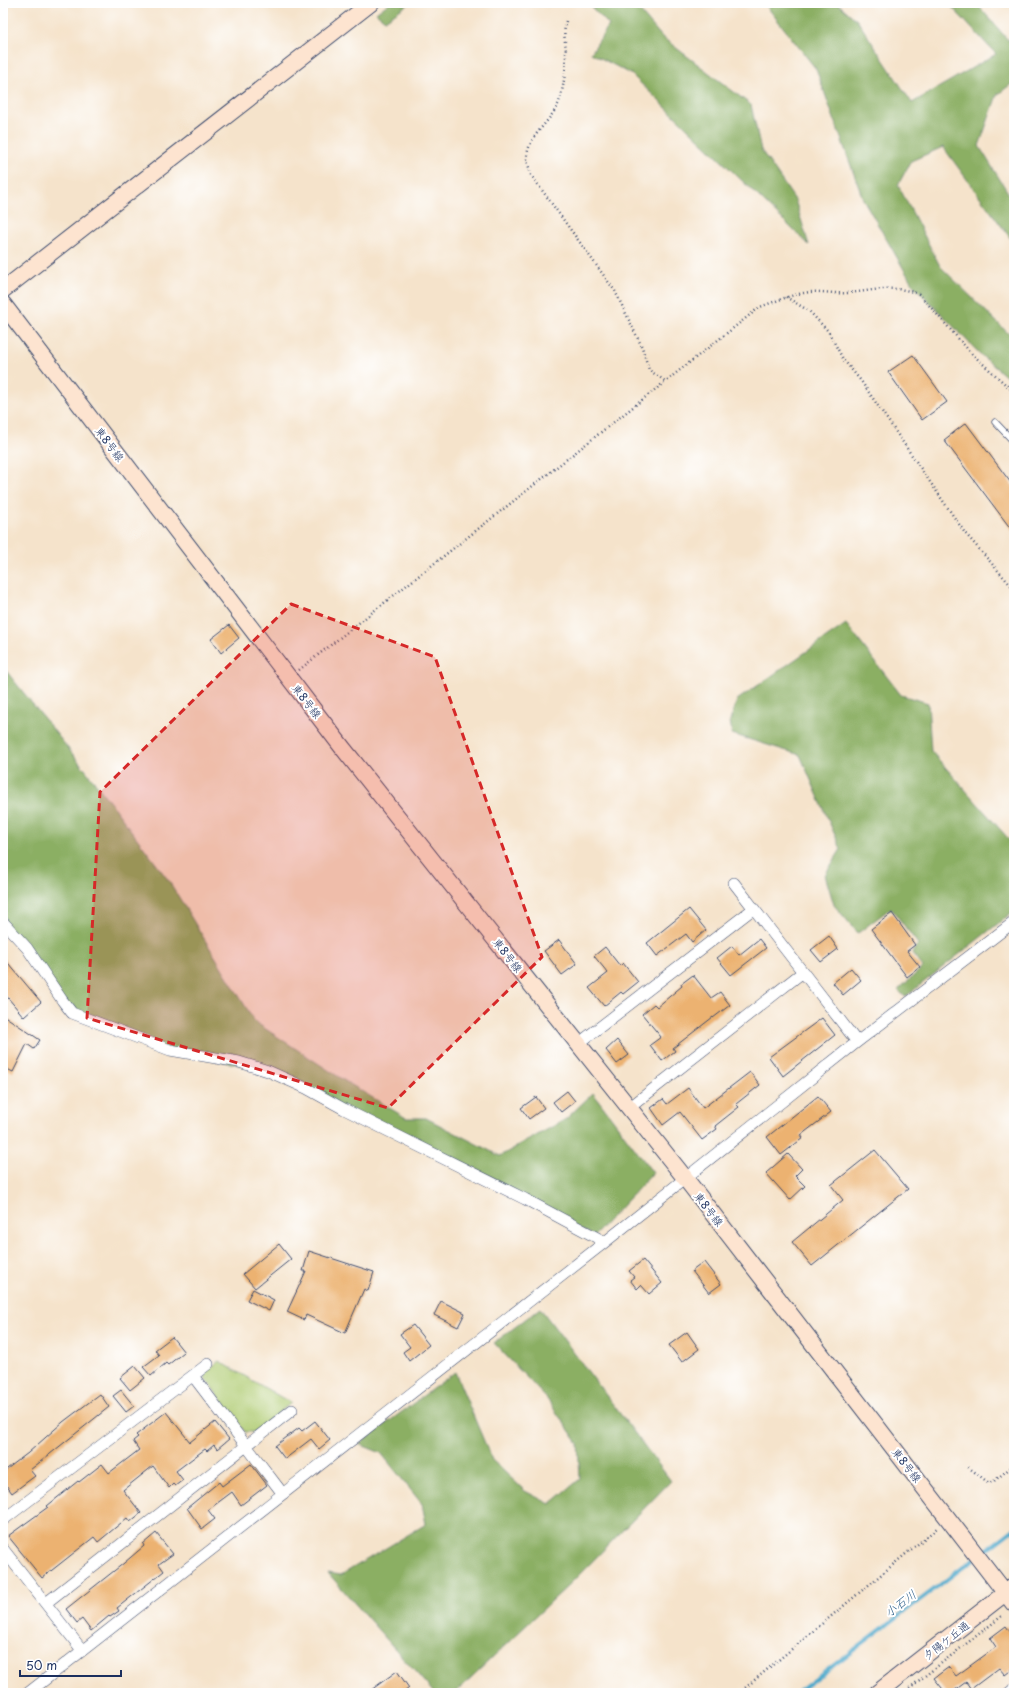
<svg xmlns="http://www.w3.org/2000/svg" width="1017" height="1696" viewBox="0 0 1017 1696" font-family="'Playpen Sans','Klee One',sans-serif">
<rect width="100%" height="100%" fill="#fff"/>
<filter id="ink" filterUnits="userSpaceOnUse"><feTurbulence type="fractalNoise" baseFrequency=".025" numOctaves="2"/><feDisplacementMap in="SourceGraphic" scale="8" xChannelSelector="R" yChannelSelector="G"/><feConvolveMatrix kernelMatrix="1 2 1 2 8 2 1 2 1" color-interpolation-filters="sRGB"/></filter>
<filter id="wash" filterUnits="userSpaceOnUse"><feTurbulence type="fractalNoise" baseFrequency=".012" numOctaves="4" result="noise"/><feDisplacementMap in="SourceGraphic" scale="16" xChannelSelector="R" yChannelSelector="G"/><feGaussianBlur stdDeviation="0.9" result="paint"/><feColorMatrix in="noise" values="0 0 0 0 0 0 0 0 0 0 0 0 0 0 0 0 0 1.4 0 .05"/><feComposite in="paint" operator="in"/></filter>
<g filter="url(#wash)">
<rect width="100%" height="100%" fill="#f5e3cb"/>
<path fill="#afcb71" stroke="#657d68" d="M219,1361L291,1403L254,1432H245L205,1378V1372Z"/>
<path fill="#8baf63" stroke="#536f60" d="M389,3H410L385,20L376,13Z
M587,3H633L662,37L751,105L761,150L795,200L809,245L631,74L591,53L609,25Z
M764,3H837L857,20L912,103L996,54L948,3H976L1008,40L1014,36V82L997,95L979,146L1014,202V243L943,147L911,161L898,185L940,266L1014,339V383L982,356L913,285L863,199L816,69Z
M846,624L901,695L928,703L931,751L1014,845V911L905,997L898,990L923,967L912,953L918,944L891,908L858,933L834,905L825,875L841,849L800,755L732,734L730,721L737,700Z
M3,667L91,777L169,881L255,1022L345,1081L406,1118H426L500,1156L566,1119L593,1093L653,1173L594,1236L268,1071L170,1050L72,1013L3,922Z
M540,1308L671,1481L574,1580L455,1693H434L328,1573L341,1575L426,1524L422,1504L381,1453L359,1444L455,1372L492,1460L525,1491L550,1504L580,1479L578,1443L547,1399L494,1343Z"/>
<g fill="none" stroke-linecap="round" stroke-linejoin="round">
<path stroke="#4da9cb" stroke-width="4" d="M980,1555L1014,1529
M797,1693L974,1559"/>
</g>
<g id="blocks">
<path fill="#ecb271" d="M913,355L947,402L922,420L888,372Z
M966,423L1014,487V533L944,440Z
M229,625L239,638L221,653L211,639Z
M689,909L706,930L692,942L686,934L657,956L647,943Z
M892,913L915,945L907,951L920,967L907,977L871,929Z
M829,936L838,949L821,962L811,950Z
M759,939L766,948L731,975L717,958L732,946L739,955Z
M559,940L577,964L562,975L544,951Z
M605,947L620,966L623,963L638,982L623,994L621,992L604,1006L589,988L608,973L594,956Z
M3,957L41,1002L24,1017L3,992Z
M851,968L861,980L843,995L833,983Z
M693,975L711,998L720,992L730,1005L713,1018V1017L673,1048L675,1051L662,1061L650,1045L661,1037L642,1014L654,1004L657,1007L682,986L681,984Z
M3,1015L40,1040L34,1049L27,1044L13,1072L3,1067Z
M822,1018L835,1035L783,1076L769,1057Z
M617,1040L629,1055L617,1064L606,1050Z
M750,1072L760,1085L736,1104L739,1107L715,1126L717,1129L702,1140L680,1112L663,1125L651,1108L663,1099L667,1104L688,1088L703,1108Z
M567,1091L575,1101L561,1112L553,1102Z
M818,1096L831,1112L801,1135L803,1138L781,1155L767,1137Z
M536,1097L544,1108L529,1119L521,1108Z
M875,1150L908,1189L812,1266L792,1242L843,1200L831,1185Z
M788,1154L802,1169L795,1176L805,1186L790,1200L766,1173Z
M279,1244L291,1259L255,1288L243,1274Z
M309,1251L374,1272L368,1291L364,1289L345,1333L306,1315L304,1320L287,1312L306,1271H303Z
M643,1260L662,1283L649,1294L641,1285L637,1289L630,1280L634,1277L629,1271Z
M704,1262L721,1284L709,1293L692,1271Z
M253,1289L274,1300L269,1311L247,1300Z
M441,1301L465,1313L458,1327L434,1315Z
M413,1325L429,1345L409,1361L403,1352L410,1347L400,1334Z
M687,1332L699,1349L682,1362L669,1345Z
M172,1337L184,1352L168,1365L166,1363L151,1376L143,1367L159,1355L155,1350Z
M135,1366L145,1378L130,1390L120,1378Z
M121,1390L134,1406L126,1412L113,1396Z
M100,1394L109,1407L30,1470L35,1476L12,1493L3,1481V1472L28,1453L63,1422Z
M166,1412L190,1442L215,1422L229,1439L217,1449L214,1445L207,1451L205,1449L176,1471L183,1480L175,1486L173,1484L169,1488L153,1466L123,1490L141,1513L130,1522L127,1518L98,1542L94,1537L42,1578L8,1536L48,1507L47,1506L78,1481L79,1482L102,1464L109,1473L139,1450L133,1441L138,1437L136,1435Z
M315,1421L330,1440L319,1449L311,1439L285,1459L275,1446L299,1428L302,1431Z
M251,1464L267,1485L241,1505L232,1492L208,1510L215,1519L202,1529L187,1508L219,1482L222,1486Z
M156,1533L173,1554L159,1564L164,1571L117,1608L119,1611L110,1617L109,1616L91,1631L82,1619L77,1623L66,1609L124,1563L144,1546L143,1544Z
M1006,1626L1014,1637V1668L1005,1675L999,1668L971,1689L966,1682L951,1693H946L934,1678L949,1667L956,1676L996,1647L990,1638Z
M397,1671L409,1688L403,1693H367Z"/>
</g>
</g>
<g filter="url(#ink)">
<use href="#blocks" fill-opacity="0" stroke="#3c4a6e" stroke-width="1"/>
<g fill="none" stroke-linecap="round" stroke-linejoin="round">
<g stroke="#3c4a6e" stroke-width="7">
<path id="lane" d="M995,422L1014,442"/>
</g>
<g stroke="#3c4a6e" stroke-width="12">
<path id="street" d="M734,883L857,1042
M3,922L27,948L62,1000L72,1013L170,1050L239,1062L268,1071L306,1088L344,1109L525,1199L605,1242
M578,1044L753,909
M629,1108L803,972
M193,1376L283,1494
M3,1520L208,1364
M3,1549L82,1650
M46,1603L292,1410
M28,1693L605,1242L857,1042L1014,922
M1009,1693L1014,1689"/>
</g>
<g stroke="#3c4a6e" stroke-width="18">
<path id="secondary" d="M3,290L371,3
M3,304L342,747L685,1178L1014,1604
M877,1693L1013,1587"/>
</g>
<path stroke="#3c4a6e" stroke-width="2.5" stroke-dasharray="1 3" stroke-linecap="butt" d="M566,21C563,33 565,40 566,51C566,68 564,87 559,102C551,123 526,136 527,160C528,165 530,170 531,175L615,291L642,347L649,370L665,381
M786,297L809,311L828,331L843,359L861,381L965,533L1014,589
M299,670L760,307C776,301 793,294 810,292C822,291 835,294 847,293C874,291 892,284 919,294L972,354L1014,392
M968,1467L989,1483L994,1481L1014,1465
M739,1693L937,1528
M858,1693L863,1689
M903,1693L1002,1616L1001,1614"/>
<use href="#lane" stroke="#fff" stroke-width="5.5"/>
<use href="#street" stroke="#fff" stroke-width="11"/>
<use href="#secondary" stroke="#fde4d0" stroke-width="16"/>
</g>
</g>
<path fill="#d62828" fill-opacity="0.2" stroke="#d62828" stroke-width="3" stroke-dasharray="8 5" stroke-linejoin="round" d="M291,604L435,657L542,957L388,1108L87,1018L100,792Z"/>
<g text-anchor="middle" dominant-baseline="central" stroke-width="4" stroke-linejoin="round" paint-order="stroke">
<g font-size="11" fill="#1b2f5e" stroke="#fff">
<text transform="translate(110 444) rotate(53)">東8号線</text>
<text transform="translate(307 701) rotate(52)">東8号線</text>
<text transform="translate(508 955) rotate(52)">東8号線</text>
<text transform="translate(709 1209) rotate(52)">東8号線</text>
<text transform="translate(907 1465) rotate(52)">東8号線</text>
<text transform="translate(946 1640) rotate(-38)">夕陽ケ丘通</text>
</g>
<g font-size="12" font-style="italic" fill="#2f608a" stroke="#fff">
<text transform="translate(900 1603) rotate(-37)">小石川</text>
</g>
</g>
<rect width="1017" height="1696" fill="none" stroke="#fff" stroke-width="16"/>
<path d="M20 1670v6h101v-6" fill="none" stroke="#1b2f5e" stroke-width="2"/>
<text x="26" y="1670" font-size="12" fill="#1b2f5e" stroke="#ffffff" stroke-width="3" paint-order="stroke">50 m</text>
</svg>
